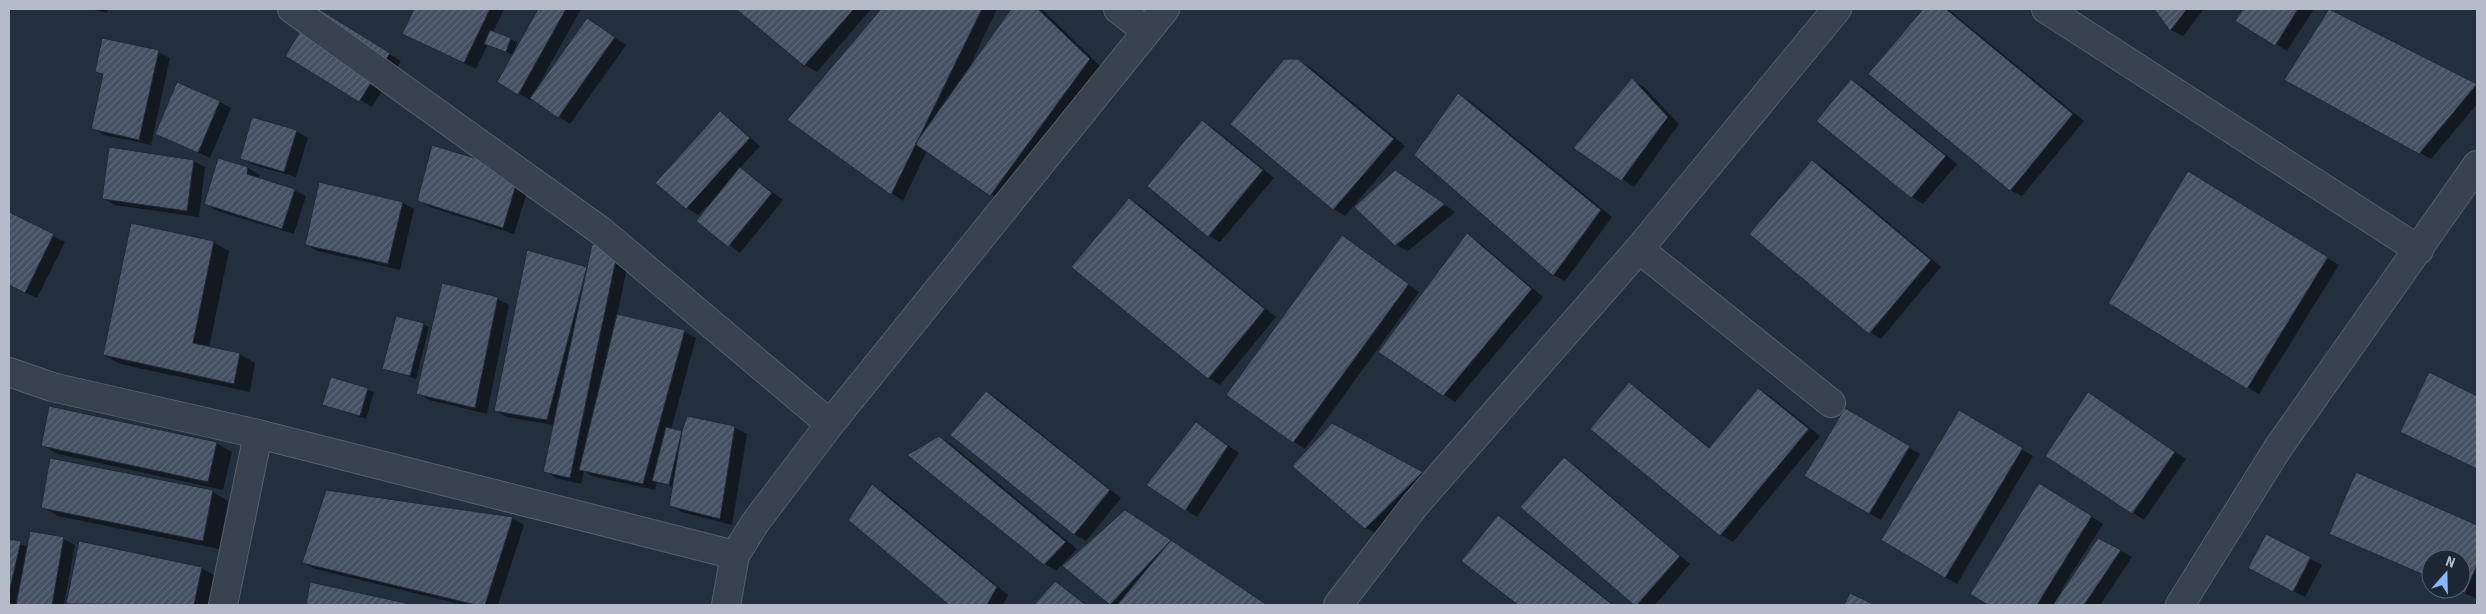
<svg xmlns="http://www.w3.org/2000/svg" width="2486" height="614" viewBox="0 0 2486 614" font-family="'Roboto Condensed',sans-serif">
<defs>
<pattern id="building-hatch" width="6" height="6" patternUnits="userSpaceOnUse" patternTransform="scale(1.25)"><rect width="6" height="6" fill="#455162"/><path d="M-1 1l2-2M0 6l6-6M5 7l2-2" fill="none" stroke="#5d6877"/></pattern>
</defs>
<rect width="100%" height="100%" fill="#242f3e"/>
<path fill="#0007" d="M91,9H108L107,13Z
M315,9L401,61L372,107L286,55Z
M415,9H504L493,32L517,42L514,54L539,9H581L538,86L540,87L588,20L626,45L570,124L532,98L530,100L498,81L513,55L488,44L476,69L404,34Z
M738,9H871L817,72L805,65Z
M882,9H997L967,72L1013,9H1042L1101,67L1002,201L927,151L903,201L789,120Z
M1925,9H1948L2084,121L2022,196L2010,190L1870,74Z
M2155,9H2204L2183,36L2171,30Z
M2244,9H2314L2287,51L2237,20Z
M2330,10L2477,85V104L2431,159L2286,79Z
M158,52L170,58L151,145L104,135L93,128L104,76L96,71Z
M1298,60L1310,67L1405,146L1345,216L1334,209Z
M1632,80L1644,87L1679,124L1634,187L1575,147Z
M1852,80L1863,87L1957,164L1923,204L1912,197L1818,121Z
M1458,94L1470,101L1612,217L1565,281L1553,275Z
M220,102L231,108L210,158L157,134Z
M720,113L731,120L760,146L740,168L783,200L740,253L698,221L710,205L709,204L698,215L687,208L657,183Z
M1202,122L1214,128L1274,178L1220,242L1209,236Z
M296,131L308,138L296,177L253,165L241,158Z
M219,159L248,168L260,175L258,179L294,190L306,196L294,234L217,211L206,204Z
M193,161L205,167L199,217L115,205L103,198Z
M1812,161L1824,168L1941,267L1881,339L1870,332Z
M1407,178L1455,212L1408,251L1396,245Z
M531,180L514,234L430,207L418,200Z
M2200,180L2339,265L2259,394L2109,303Z
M320,184L403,203L414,209L400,270L318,251L306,245Z
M1130,199L1141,206L1276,317L1220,385L1209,378Z
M9,213L65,242L37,298L9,285Z
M1467,235L1479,242L1543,297L1455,402L1380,352Z
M1342,237L1419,292L1305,449L1294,442Z
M213,242L229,251L209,348L240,354L255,363L250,392L120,364L104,355Z
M528,252L588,269L629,258L617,316L684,331L696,338L671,430L683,433L688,417L735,428L747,434L732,525L682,512L670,506L674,487L657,482L655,490L592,476L584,471L581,484L556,478L545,471L554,425L507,417L495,411Z
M497,299L509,305L487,414L429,400L417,393Z
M423,324L429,327L416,379L384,368Z
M2429,374L2477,397V469L2413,438Z
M331,378L374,392L366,419L324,405Z
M1629,384L1641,391L1710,448L1759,389L1770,396L1820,436L1733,542L1721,535L1591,429Z
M986,392L998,399L1121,498L1086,541L1074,534Z
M2099,401L2186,459L2144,520L2047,455Z
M1846,410L1920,454L1881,520L1806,476Z
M1960,411L2033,456L1957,584L1883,539Z
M1196,423L1239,453L1197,517L1147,485Z
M1332,425L1434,479L1377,534L1366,528Z
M939,437L951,444L1077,549L1056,571L1045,564Z
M216,443L232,452L223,490L58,454L42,445Z
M1564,459L1575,465L1690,564L1655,605H1636L1522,507Z
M2357,474L2477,527V599L2455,589H2461V559H2431V579L2331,533Z
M872,485L884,492L1008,595L1003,605H951L849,519Z
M327,491L513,519L524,525L498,605H464L315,569L303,562Z
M2051,491L2103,524L2060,592L2062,593L2121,551L2132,557L2100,605H1991L1971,593Z
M213,492L228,501L219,549L58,516L42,507Z
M1499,517L1510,523L1614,605H1520L1463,561Z
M1137,518L1266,605L1110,604Z
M2266,536L2322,565L2305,597L2261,575Z
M64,539L75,545L64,605H18L9,603V540L28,547Z
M202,568L217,577L211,605H71L67,603Z
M1056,583L1067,590L1087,605H1036Z
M311,584L409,605H307Z"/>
<path fill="url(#building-hatch)" stroke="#1f2835" d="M314,9H319L390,53L359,102L285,56Z
M414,9H490L464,63L402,34Z
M538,9H566L518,95L497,82Z
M736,9H854L804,66Z
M881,9H982L891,195L787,120Z
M1011,9H1038L1090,59L990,196L915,144Z
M1923,9H1946L2073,114L2010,191L1868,74Z
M2154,9H2187L2170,31Z
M2243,9H2298L2275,46L2235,21Z
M2329,9L2477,84L2419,154L2284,80Z
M587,18L615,37L558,118L530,98Z
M490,30L511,38L506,52L484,44Z
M102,38L159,50L139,140L91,129L103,74L95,72Z
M1284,59H1298L1394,139L1333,210L1230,124Z
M1632,78L1668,117L1621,181L1573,148Z
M1851,79L1946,156L1911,198L1816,121Z
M177,82L220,101L198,153L155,134Z
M1458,93L1601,210L1553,276L1414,155Z
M720,111L750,138L686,209L655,183Z
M252,117L297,130L284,172L240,159Z
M1202,120L1263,170L1208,237L1147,186Z
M432,145L520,172L503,228L417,201Z
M109,147L194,160L187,211L102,199Z
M218,158L248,167L247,174L295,189L282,229L204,204Z
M1812,160L1931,260L1869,334L1749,234Z
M740,167L772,193L728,247L696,221Z
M1395,170L1445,204L1395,246L1354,207Z
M2188,171L2328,257L2247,389L2108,303Z
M319,182L403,202L388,264L305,245Z
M1129,198L1265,309L1208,379L1071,267Z
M9,212L54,234L25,293L9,285Z
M131,223L214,241L193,343L240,353L234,384L103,355Z
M1467,233L1532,289L1443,396L1378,352Z
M1342,235L1409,284L1293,443L1226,395Z
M592,244L618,250L570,478L543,472Z
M527,250L587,267L547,420L494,411Z
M442,283L498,297L475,408L416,394Z
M617,314L685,330L643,484L579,470Z
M396,316L424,323L410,376L382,369Z
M2429,372L2477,396V469L2400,432Z
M331,377L368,388L360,416L322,405Z
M1629,382L1709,448L1758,388L1809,429L1720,536L1590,429Z
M986,391L1110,490L1074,535L950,435Z
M2088,392L2175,452L2132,514L2045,456Z
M49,406L217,442L208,482L41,446Z
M1845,408L1910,446L1869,514L1804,476Z
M1959,410L2023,448L1945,578L1881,540Z
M687,416L735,426L720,519L669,506L682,431Z
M1196,422L1228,446L1185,511L1146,485Z
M1332,423L1423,472L1365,529L1292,466Z
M666,427L682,431L669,485L652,481Z
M939,436L1066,542L1044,565L907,455Z
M1564,457L1680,556L1637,605H1634L1520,507Z
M50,458L213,490L203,541L41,508Z
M2356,472L2477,525V565L2465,593L2456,589H2461V559H2431V578L2329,534Z
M2039,483L2092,516L2037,605H1988L1970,594Z
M872,484L997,587L987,605H949L848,520Z
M326,490L513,517L485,605H476L302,563Z
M1125,510L1171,540L1110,605L1062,566Z
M1498,515L1613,605H1518L1461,561Z
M30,531L64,537L52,605H16Z
M2266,534L2311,557L2293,592L2248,568Z
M2098,538L2121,550L2084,605H2053Z
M9,539L21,541L9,593Z
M1171,540L1267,605H1117Z
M79,541L202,567L194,605L66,604Z
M1055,581L1086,605H1034Z
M310,582L410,604V605H306Z
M1850,593L1875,605H1844Z"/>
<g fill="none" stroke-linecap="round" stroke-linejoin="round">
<g stroke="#565f6c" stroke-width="30">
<path id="minor" d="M292,9L601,231L830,424
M1118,9L1146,31
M2046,9L2419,250
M1639,249L1831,403
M9,372L52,387L258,434L735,555
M223,605L258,434
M726,605L735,555L755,523L830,424L1165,9
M1338,605L1415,505L1639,249L1837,9
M2180,605L2278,448L2477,165"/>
</g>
<use href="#minor" stroke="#38414e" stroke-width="28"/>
</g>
<rect width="2486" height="614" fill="none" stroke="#b4bcc9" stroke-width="20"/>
<g transform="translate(2446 574) rotate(20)"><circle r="24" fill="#1d2633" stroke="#59626f"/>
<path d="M0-4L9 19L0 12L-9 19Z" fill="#8ab4f8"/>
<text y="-8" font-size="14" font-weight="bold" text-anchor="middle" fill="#b4bcc9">N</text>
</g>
</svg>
